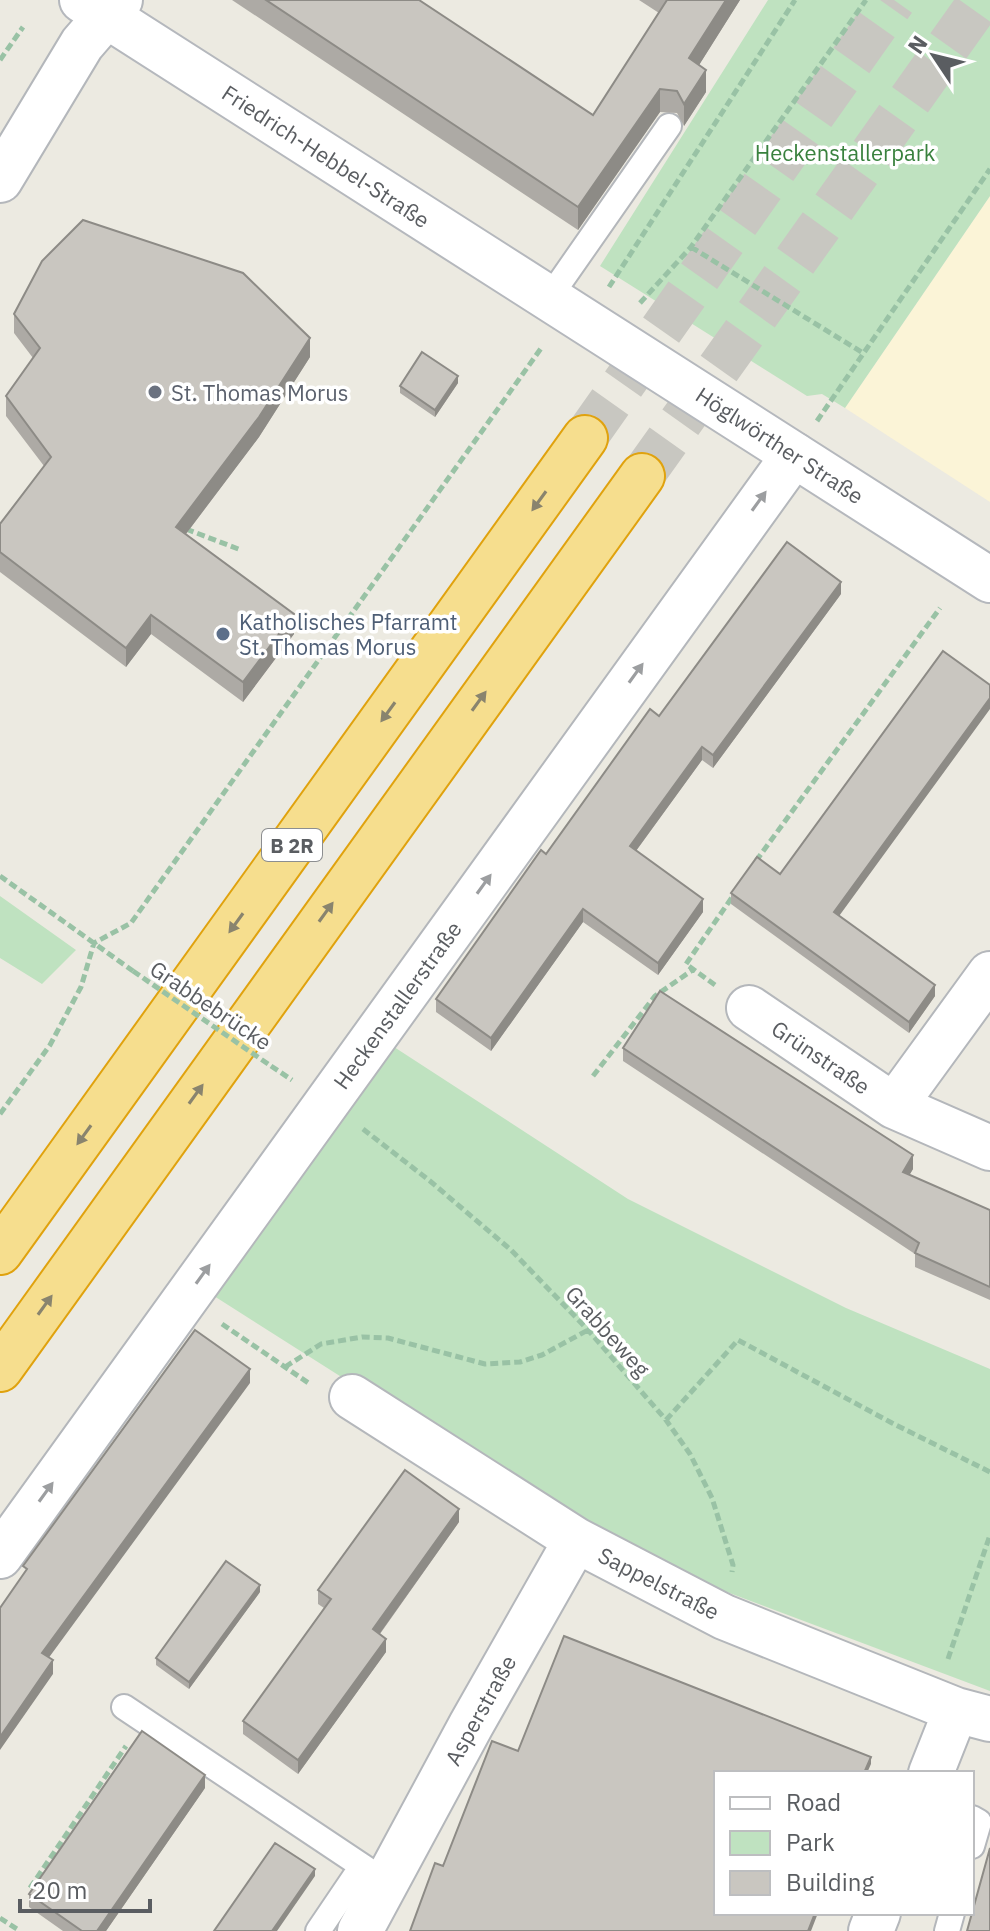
<svg xmlns="http://www.w3.org/2000/svg" width="990" height="1931" viewBox="0 0 990 1931" font-family="'IBM Plex Sans',sans-serif">
<rect width="100%" height="100%" fill="#eceae1"/>
<path fill="#fbf4d7" d="M990,196V502L845,408Z"/>
<path fill="#bfe2c0" d="M768,0H990V196L845,408L822,394L807,396L600,266Z
M0,896L76,950L42,984L0,958Z
M391,1045L628,1199L846,1308L990,1369V1691L711,1586L554,1512L214,1296Z"/>
<g fill="none" stroke-linecap="round" stroke-linejoin="round">
<path stroke="#c8c7c1" stroke-width="44" stroke-dasharray="44 22" stroke-linecap="butt" d="M585,438L894,0
M642,476L981,0"/>
<g stroke="#b4b7bb" stroke-width="28">
<path id="lane" d="M549,298L669,126
M124,1707L386,1882
M972,1818L979,1822L972,1846
M318,1931L362,1866
M947,1931L952,1913"/>
</g>
<g stroke="#b4b7bb" stroke-width="48">
<path id="street" d="M0,180L82,44L120,0
M749,1008L894,1106L990,1148
M894,1106L990,974
M352,1397L576,1540L724,1617L956,1710L990,1719
M0,1556L794,455
M931,1773L956,1710
M360,1931L471,1725L576,1540
M871,1931L878,1913"/>
</g>
<g stroke="#b5b8bd" stroke-width="48">
<path id="secondary" d="M82,0L990,580"/>
</g>
<g stroke="#e0a20e" stroke-width="48">
<path id="highway" d="M0,1252L585,438
M0,1369L642,476"/>
</g>
<path stroke="#99c2a5" stroke-width="5" stroke-dasharray="8 4" stroke-linecap="butt" d="M0,60L23,27
M691,247L863,353
M609,287L795,0
M640,303L691,247L866,0
M817,421L990,169
M186,529L241,550
M756,861L940,608
M0,876L133,971
M715,985L686,964L735,893
M271,1066L292,1080
M593,1076L655,996L694,969
M0,1114L50,1045L81,987L94,943L131,923L542,347
M363,1129L430,1181L511,1250L588,1330L666,1420L690,1454L712,1498L733,1565L732,1572
M222,1324L310,1384
M285,1367L321,1344L362,1337L388,1338L485,1364L520,1362L542,1355L588,1330
M666,1420L738,1340L892,1423L990,1472
M948,1659L990,1535
M30,1888L126,1746
M0,1918L20,1931"/>
<use href="#lane" stroke="#fff" stroke-width="24"/>
<use href="#street" stroke="#fff" stroke-width="44"/>
<use href="#secondary" stroke="#fff" stroke-width="44"/>
<use href="#highway" stroke="#f6de8e" stroke-width="44"/>
<path stroke="#99c2a5" stroke-width="5" stroke-dasharray="8 4" stroke-linecap="butt" d="M133,971L271,1066"/>
</g>
<path fill="#adaaa5" d="M232,0H419L593,115L659,13L639,0H740L699,65L706,92L684,126L677,113L660,112L578,230Z
M14,314L310,357L259,437L186,534L294,634L243,702L151,634L126,667L0,572V524L44,466L6,416V396L33,358L14,333Z
M458,383L435,417L400,393V386Z
M841,594L713,768L702,760L636,851L703,912L658,975L583,922L491,1051L436,1012V999L546,854L659,716Z
M731,893L839,916L935,996L909,1033L731,904Z
M623,1048L913,1169L909,1175L990,1210V1300L915,1267V1254L623,1061Z
M459,1522L380,1634L386,1652L298,1774L243,1734V1721L324,1608L318,1604V1590Z
M260,1592L189,1689L156,1665V1658Z
M205,1788L106,1931H63L29,1907V1894Z"/>
<path fill="#8d8b86" d="M726,0H740L689,81V58Z
M706,70V92L684,126V104Z
M660,89V112L578,230V207Z
M310,338V357L259,437L176,547V527Z
M458,376V383L435,417V410Z
M841,582V594L713,768V755Z
M294,614V634L243,702V682Z
M151,615V634L126,667V648Z
M990,698V709L834,923V912Z
M702,747V760L630,859V846Z
M703,899V912L658,975V963Z
M583,909V922L491,1051V1038Z
M935,985V996L909,1033V1022Z
M913,1155V1169L903,1186V1172Z
M250,1369V1383L42,1667V1653Z
M459,1509V1522L373,1643V1629Z
M260,1585V1592L189,1689V1682Z
M386,1639V1652L298,1774V1760Z
M53,1660V1674L0,1750V1737Z
M871,1757V1764L867,1773H864Z
M205,1775V1788L106,1931H97Z
M315,1869V1876L277,1931H272Z
M815,1913H818L811,1931H808Z"/>
<path fill="#c9c6c0" stroke="#8d8b86" stroke-width="2" d="M266,0H419L593,115L667,0H726L689,58L706,70L684,104L677,91L660,89L578,207Z
M83,220L243,273L310,338L259,417L176,527L294,614L243,682L151,615L126,648L0,552V524L51,457L6,396L40,348L14,314L42,261Z
M422,352L458,376L435,410L400,386Z
M787,542L841,582L713,755L702,747L630,846L703,899L658,963L583,909L491,1038L436,999L541,850L546,854L650,709L659,716Z
M943,651L990,685V698L834,912L935,985L909,1022L731,893L757,857L780,874Z
M660,991L913,1155L903,1172L990,1210V1287L915,1253L919,1243L623,1048Z
M195,1330L250,1369L42,1653L53,1660L0,1737V1608L27,1569L23,1566Z
M405,1470L459,1509L373,1629L386,1639L298,1760L243,1721L331,1599L318,1590Z
M226,1561L260,1585L189,1682L156,1658Z
M564,1636L871,1757L864,1773H716V1913H815L808,1931H410L435,1863L443,1866L492,1741L518,1751Z
M142,1731L205,1775L97,1931H82L29,1894Z
M275,1843L315,1869L272,1931H214Z
M990,1848V1931H967Z"/>
<defs><path id="oneway-solid" d="M-6-.8H1V-3.2L6.5 0L1 3.2V.8H-6Z" transform="scale(2)"/></defs>
<g fill="#89846e">
<use href="#oneway-solid" transform="translate(539 501) rotate(126)"/>
<use href="#oneway-solid" transform="translate(479 701) rotate(-54)"/>
<use href="#oneway-solid" transform="translate(388 712) rotate(126)"/>
<use href="#oneway-solid" transform="translate(326 912) rotate(-54)"/>
<use href="#oneway-solid" transform="translate(236 923) rotate(126)"/>
<use href="#oneway-solid" transform="translate(196 1094) rotate(-54)"/>
<use href="#oneway-solid" transform="translate(84 1135) rotate(126)"/>
<use href="#oneway-solid" transform="translate(45 1305) rotate(-54)"/>
</g>
<g fill="#9c9ea0">
<use href="#oneway-solid" transform="translate(759 501) rotate(-54)"/>
<use href="#oneway-solid" transform="translate(636 673) rotate(-54)"/>
<use href="#oneway-solid" transform="translate(484 884) rotate(-54)"/>
<use href="#oneway-solid" transform="translate(203 1274) rotate(-54)"/>
<use href="#oneway-solid" transform="translate(46 1492) rotate(-54)"/>
</g>
<circle fill="#6b7280" stroke="#fff" stroke-width="3" cx="155" cy="392" r="8"/>
<circle fill="#5c6f8a" stroke="#fff" stroke-width="3" cx="223" cy="634" r="8"/>
<g text-anchor="middle" dominant-baseline="central" stroke-width="7" stroke-linejoin="round" paint-order="stroke">
<rect fill="#fff" stroke="#8c8e90" stroke-width="2" x="262" y="829" width="60" height="32" rx="6"/>
<g font-size="20" font-weight="bold" fill="#5a5d61">
<text x="292" y="845">B 2R</text>
</g>
<g font-size="22" fill="#39813e" stroke="#fff">
<text x="845" y="152">Heckenstallerpark</text>
</g>
<g font-size="22" fill="#5a5d61" stroke="#fff">
<text transform="translate(326 156) rotate(33)">Friedrich-Hebbel-Straße</text>
<text transform="translate(780 445) rotate(33)">Höglwörther Straße</text>
<text transform="translate(211 1005) rotate(34)">Grabbebrücke</text>
<text transform="translate(397 1005) rotate(-54)">Heckenstallerstraße</text>
<text transform="translate(821 1057) rotate(34)">Grünstraße</text>
<text transform="translate(608 1331) rotate(48)">Grabbeweg</text>
<text transform="translate(659 1583) rotate(27)">Sappelstraße</text>
<text transform="translate(480 1710) rotate(-61)">Asperstraße</text>
</g>
<g font-size="22" fill="#5b616d" stroke="#fff" text-anchor="start">
<text x="171" y="392">St. Thomas Morus</text>
</g>
<g font-size="22" fill="#4e5e75" stroke="#fff" text-anchor="start">
<text x="239" y="621">Katholisches Pfarramt<tspan x="239" dy="25">St. Thomas Morus</tspan></text>
</g>
</g>
<rect x="714" y="1771" width="260" height="144" fill="#ffffff" stroke="#bdbec0" stroke-width="2"/>
<rect x="730" y="1797" width="40" height="12" fill="#ffffff" stroke="#bdbec0" stroke-width="2"/>
<text x="786" y="1811" font-size="24" fill="#5a5d61">Road</text>
<rect x="730" y="1831" width="40" height="24" fill="#bfe2c0" stroke="#bdbec0" stroke-width="2"/>
<text x="786" y="1851" font-size="24" fill="#5a5d61">Park</text>
<rect x="730" y="1871" width="40" height="24" fill="#c9c6c0" stroke="#bdbec0" stroke-width="2"/>
<text x="786" y="1891" font-size="24" fill="#5a5d61">Building</text>
<g transform="translate(934 56) rotate(305)" stroke="#ffffff" stroke-width="6" paint-order="stroke">
<path d="M0-6L14 30L0 20L-14 30Z" fill="#5a5d61"/>
<text y="-12" font-size="22" font-weight="bold" text-anchor="middle" fill="#5a5d61">N</text>
</g>
<path d="M20 1899v12h130v-12" fill="none" stroke="#5a5d61" stroke-width="4"/>
<text x="32" y="1899" font-size="24" fill="#5a5d61" stroke="#ffffff" stroke-width="6" paint-order="stroke">20 m</text>
</svg>
